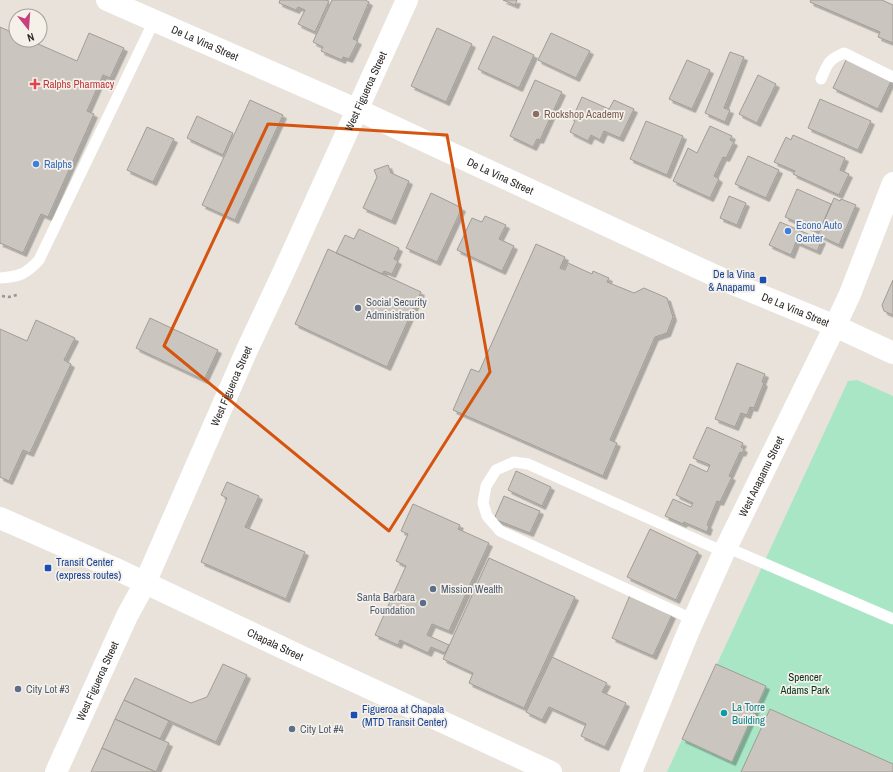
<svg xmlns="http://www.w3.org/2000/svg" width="893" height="772" viewBox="0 0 893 772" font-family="'Archivo Narrow',sans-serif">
<defs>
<filter id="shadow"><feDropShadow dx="3.5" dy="3.5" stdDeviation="0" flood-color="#0004"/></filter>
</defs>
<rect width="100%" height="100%" fill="#e8e2db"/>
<path fill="#a8e6c6" d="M857,380L893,396V772H667L848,381Z"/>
<path fill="#cac5be" stroke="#a19c95" filter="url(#shadow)" d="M280,0H325L329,1L315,32L298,24L305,10L298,7L296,10L279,3Z
M332,0H365L369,2L353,39L358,41L349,59L343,57L342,60L321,51L323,47L313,42Z
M503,0H517L515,5Z
M811,0H882L893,5V43L878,37L880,32L810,2Z
M0,27L16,34V40H29L77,61L89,33L124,48L110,78L103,75L87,111L94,114L48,217L41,214L23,253L0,243V244Z
M437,28L472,44L446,102L411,86Z
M551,33L590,51L576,78L538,60Z
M493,36L534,55L519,88L478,69Z
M730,52L744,57L724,108L730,110L725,122L705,113Z
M847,58L892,79L878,109L833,88Z
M687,60L710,70L692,109L669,99Z
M758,75L776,84L757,123L739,114Z
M535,80L562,92L540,140L537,139L533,147L510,136Z
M582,97L609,109L614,100L634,109L620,138L604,131L600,140L591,135L588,141L570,132L575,121L572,119Z
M820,99L871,121L858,150L808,128Z
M250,100L283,115L235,220L202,205Z
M197,116L233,133L223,155L187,138Z
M646,121L683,136L667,175L630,159Z
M710,126L732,136L730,140L734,142L726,158L723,157L714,176L719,179L710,198L673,181L688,148L697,153Z
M147,127L174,139L153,182L127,170Z
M793,135L845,158L840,170L849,174L839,195L793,174L795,171L774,162L786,137L791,140Z
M748,156L779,170L766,198L735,184Z
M388,165L391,173L409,181L392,221L363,208L377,177L374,170Z
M797,189L831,204L819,232L785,217Z
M431,193L462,208L437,262L406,248Z
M729,196L746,203L737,225L720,218Z
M834,198L840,201L841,199L856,205L839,245L818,235Z
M485,216L506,225L499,239L514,246L502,271L457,250L472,218L482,222Z
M780,222L822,240L817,251L796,242L791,255L769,245Z
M359,229L399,248L394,259L398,261L392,274L384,271L382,274L336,253L345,235L354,239Z
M536,244L565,257L560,268L565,270L568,263L592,274L593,271L609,278L607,282L634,293L644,288L667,298L673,317L667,333L655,337L610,440L617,443L603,476L453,410L471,369L479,372Z
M328,249L421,292L387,367L295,324Z
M893,280V315L884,311L882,305Z
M150,318L218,350L204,380L136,348Z
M36,320L75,338L64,360L71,364L30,453L23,450L9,481L0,477V329L27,341Z
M737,363L765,374L762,382L764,383L754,408L750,407L747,415L741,413L735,427L715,419Z
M707,427L743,443L741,447L744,449L742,453L740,452L729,476L732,477L720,502L717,501L707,525L709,526L707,532L684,522L683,524L665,516L673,499L691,507L693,503L676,495L690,464L707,472L710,465L693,458Z
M516,471L551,487L542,506L508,490Z
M227,482L259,496L245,527L305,552L286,599L201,562L227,498L221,495Z
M504,496L540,511L530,533L494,519Z
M413,504L460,525L458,529L489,543L449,631L432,624L427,635L449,645L445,653L431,647L428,653L400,640L398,645L375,635L406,566L396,561L408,534L401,531Z
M650,529L698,552L676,600L627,577Z
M489,558L575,597L524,708L469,683L473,673L443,659Z
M630,595L672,615L653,656L612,638Z
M552,657L607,683L602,692L626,703L605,747L581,736L586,724L549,707L542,720L526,712Z
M223,664L247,675L216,742L124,700L135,678L191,703L207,697Z
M716,664L766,686L732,762L682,739Z
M124,700L169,721L160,739L115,719Z
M770,709L893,764V772H741Z
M115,719L169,743L156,772L102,748Z
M102,748L156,772H91Z"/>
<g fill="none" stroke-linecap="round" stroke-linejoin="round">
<path stroke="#9a9590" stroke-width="2.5" stroke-dasharray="3 3" stroke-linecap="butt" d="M2,296L9,297L17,295"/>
<path stroke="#fff" stroke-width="11" d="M821,79C828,63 828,60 844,53L893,77
M0,278C19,277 26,274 39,260L154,21
M726,547L893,619
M694,620L500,531L487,516L483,503L486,486L496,470L514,462L528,464L724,552"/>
<g stroke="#fff" stroke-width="22">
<path d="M835,326L850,294L893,183"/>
<path id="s1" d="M56,772L127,616L145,583L246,352L284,271L407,0"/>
</g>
<path stroke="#fff" stroke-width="22" id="s2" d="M631,772L689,630L724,552L835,326"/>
<g stroke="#fff" stroke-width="22">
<path id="s3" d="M107,0L358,110L681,260L731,283L835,326L893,353"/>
<path id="s4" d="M0,518L116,569L302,657L551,772"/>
</g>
</g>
<path fill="none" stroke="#d5540f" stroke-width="3" stroke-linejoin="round" d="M268,124L447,135L490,372L389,531L164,346Z"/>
<path fill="#e0444e" stroke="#f5f0e8" stroke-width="1.5" d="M33 78h4v4h4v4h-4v4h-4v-4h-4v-4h4z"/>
<circle fill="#8d6e63" stroke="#f5f0e8" stroke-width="1.5" cx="536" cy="114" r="4"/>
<g fill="#3f7fe0" stroke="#f5f0e8" stroke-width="1.5">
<circle cx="36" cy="164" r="4"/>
<circle cx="788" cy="231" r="4"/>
</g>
<g fill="#1a4fb4" stroke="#f5f0e8" stroke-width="1.5">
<rect x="759" y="276" width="8" height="8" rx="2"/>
<rect x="44" y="564" width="8" height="8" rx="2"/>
<rect x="350" y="711" width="8" height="8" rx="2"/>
</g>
<g fill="#5c6f8a" stroke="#f5f0e8" stroke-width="1.5">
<circle cx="358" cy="308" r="4"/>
<circle cx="433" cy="589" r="4"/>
<circle cx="423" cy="603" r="4"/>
<circle cx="18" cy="689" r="4"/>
<circle cx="292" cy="729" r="4"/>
</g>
<circle fill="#0f9aa8" stroke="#f5f0e8" stroke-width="1.5" cx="724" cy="713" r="4"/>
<g text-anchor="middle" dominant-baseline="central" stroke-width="3.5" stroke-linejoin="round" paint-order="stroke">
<g font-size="11" fill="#2d2a28" stroke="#f5f0e8">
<text stroke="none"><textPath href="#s3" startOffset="107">De La Vina Street</textPath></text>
<text stroke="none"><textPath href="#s1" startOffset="748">West Figueroa Street</textPath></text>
<text stroke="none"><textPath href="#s3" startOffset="431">De La Vina Street</textPath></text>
<text stroke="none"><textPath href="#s3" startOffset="755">De La Vina Street</textPath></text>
<text stroke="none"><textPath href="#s1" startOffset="424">West Figueroa Street</textPath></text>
<text stroke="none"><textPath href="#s2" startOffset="323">West Anapamu Street</textPath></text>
<text stroke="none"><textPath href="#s4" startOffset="303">Chapala Street</textPath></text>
<text stroke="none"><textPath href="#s1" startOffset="100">West Figueroa Street</textPath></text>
</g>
<g font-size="11" fill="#be3a42" stroke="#f5f0e8" text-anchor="start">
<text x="43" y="84">Ralphs Pharmacy</text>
</g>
<g font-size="11" fill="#785e54" stroke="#f5f0e8" text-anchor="start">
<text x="544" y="114">Rockshop Academy</text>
</g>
<g font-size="11" fill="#366cbe" stroke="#f5f0e8" text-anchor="start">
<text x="44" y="164">Ralphs</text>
<text x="796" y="225">Econo Auto<tspan x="796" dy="13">Center</tspan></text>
</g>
<g font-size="11" fill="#164399" stroke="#f5f0e8" text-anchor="start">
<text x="755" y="274" text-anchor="end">De la Vina<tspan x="755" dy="13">&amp; Anapamu</tspan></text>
<text x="56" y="562">Transit Center<tspan x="56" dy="13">(express routes)</tspan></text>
<text x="362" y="709">Figueroa at Chapala<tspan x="362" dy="13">(MTD Transit Center)</tspan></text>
</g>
<g font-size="11" fill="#4e5e75" stroke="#f5f0e8" text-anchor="start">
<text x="366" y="302">Social Security<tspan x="366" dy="13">Administration</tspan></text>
<text x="441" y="589">Mission Wealth</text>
<text x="415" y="597" text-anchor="end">Santa Barbara<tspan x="415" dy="13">Foundation</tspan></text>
<text x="26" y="689">City Lot #3</text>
<text x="300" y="729">City Lot #4</text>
</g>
<g font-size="11" fill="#053421" stroke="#f5f0e8">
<text x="805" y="677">Spencer<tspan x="805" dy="13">Adams Park</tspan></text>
</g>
<g font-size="11" fill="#0d838f" stroke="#f5f0e8" text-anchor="start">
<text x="732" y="707">La Torre<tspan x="732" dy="13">Building</tspan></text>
</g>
</g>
<g transform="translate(28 28) rotate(163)"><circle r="19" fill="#f5f0e8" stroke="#a5a19b"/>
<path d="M0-3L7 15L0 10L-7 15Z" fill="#c73f7d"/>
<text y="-6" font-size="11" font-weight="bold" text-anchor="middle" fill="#2d2a28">N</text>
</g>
</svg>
